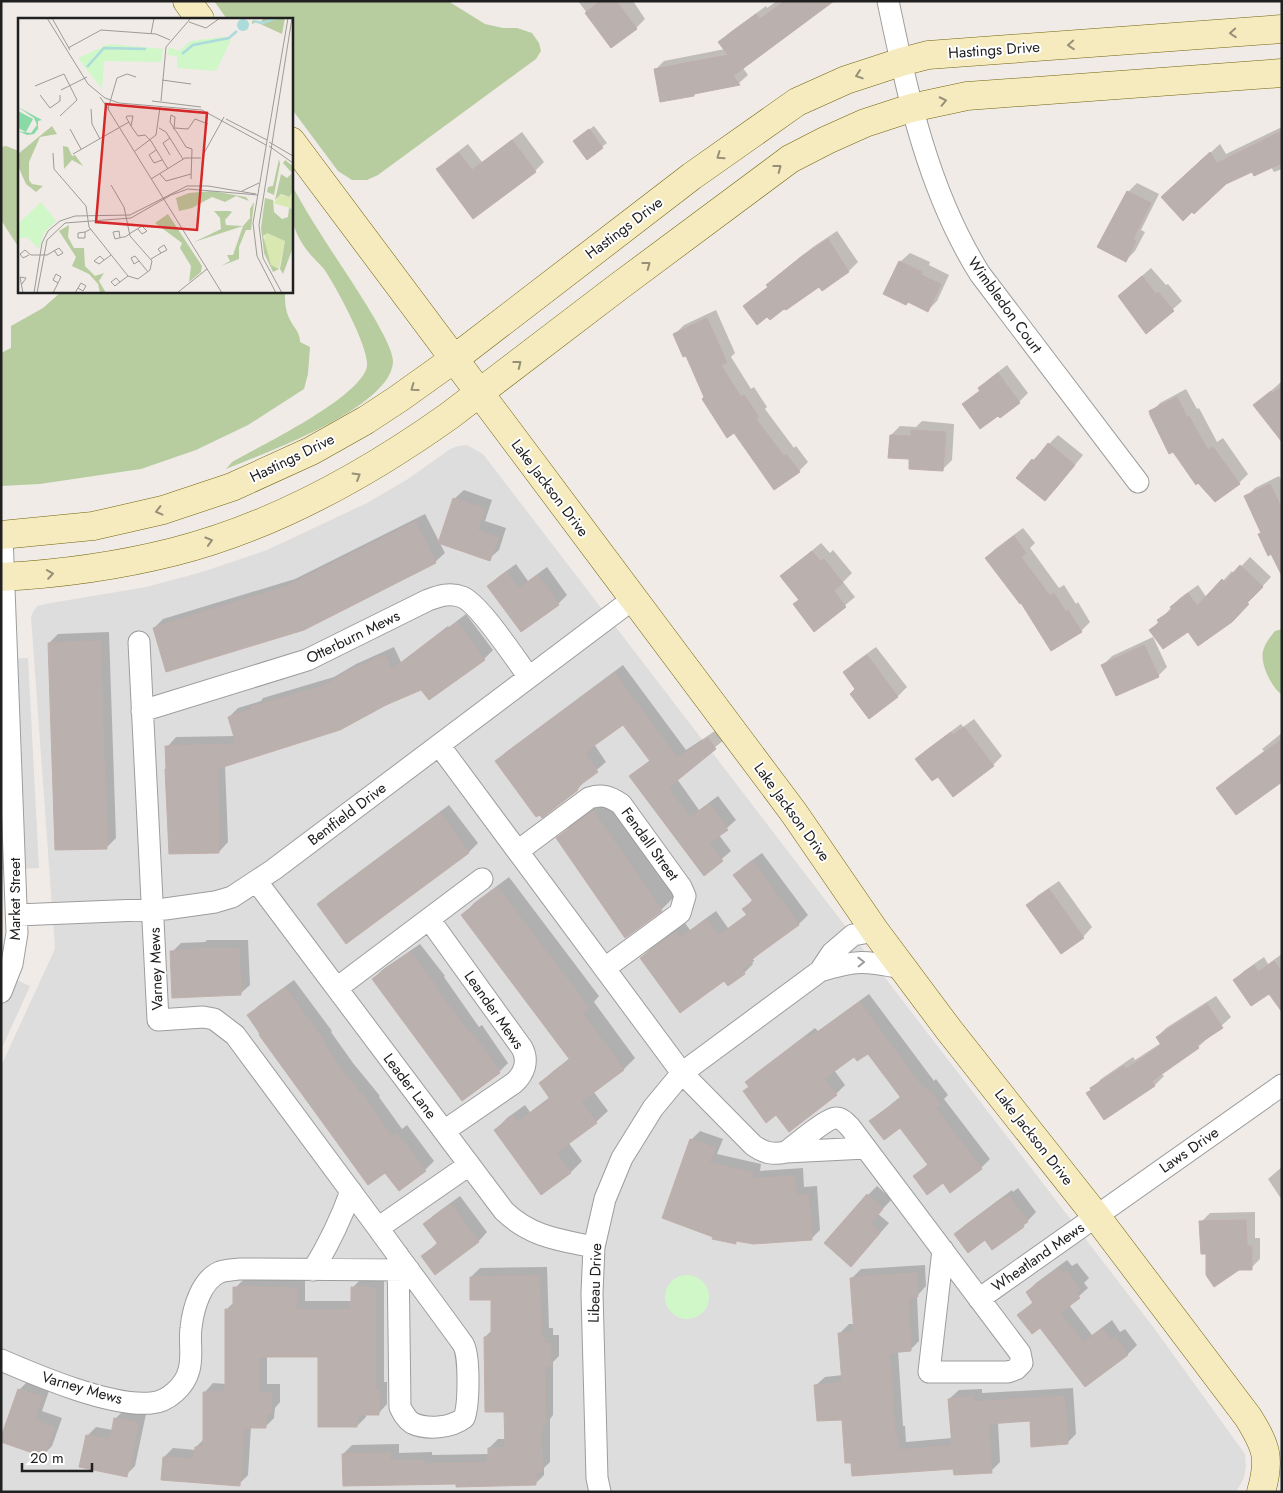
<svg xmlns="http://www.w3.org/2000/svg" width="1283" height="1493" viewBox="0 0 1283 1493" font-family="Jost,sans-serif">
<rect width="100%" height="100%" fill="#f0ebe7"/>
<path fill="#deddde" d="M467,445L483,454L1154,1328L1245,1454L1246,1467L1244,1478L1236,1492L1,1491V1066L55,949L31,617L33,612L37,606L45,604L146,587L202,572L267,550L367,503L408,479L450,449L458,446Z"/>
<path fill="#b8cd9f" d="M214,1H448L485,24L503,28H517L532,33L539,43L541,51L536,59L378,175L367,180H352L338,171L291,108V19H227Z
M6,146L19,151V248L1,220V147Z
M291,184C301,202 311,219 322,236C336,259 393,339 393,361C393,407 263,454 226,469L232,462C260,446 362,397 367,366C369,347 335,285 324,269C318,262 311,256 306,249C289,225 291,211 291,184Z
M62,291H285C285,302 285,310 290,320C294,328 300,332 300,342L310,347L308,374L304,389L248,425L196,450L141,469L40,484L1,486V353L11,348V326L43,308Z
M1282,629V695C1271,687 1258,661 1264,648C1266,642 1271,636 1275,631Z"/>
<path fill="#d0f7c8" d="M665 1297a22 22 0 1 1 44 0a22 22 0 1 1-44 0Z"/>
<path fill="#dcdcdc" d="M28,658L39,868L1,870V659Z
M1,973L30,986L1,1050Z"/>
<path fill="#0003" d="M578,1H633L645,19L636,28L612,46Z
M777,1H832L743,68L748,75L739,83L697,92L694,95L655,70L664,61L725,49L720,42L729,33L766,6L767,8Z
M594,126L607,143L587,158L579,137Z
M1282,127V169L1274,172L1271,167L1172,188L1220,144L1226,154Z
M522,132L544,162L535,171L438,169L447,160L468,144L482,162Z
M1137,183L1159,194L1141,230L1145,232L1135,251L1126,260L1128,192Z
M837,231L858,262L849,271L820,285L744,307L769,286L768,285L777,276L813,247Z
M910,253L930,262L929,265L949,275L937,301L928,310L900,262Z
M1151,268L1166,285L1168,284L1182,301L1147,332L1119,296Z
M716,310L735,353L731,357L751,389L754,387L767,407L765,409L794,448L796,446L808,462L799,471L734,432L706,397L687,354L675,334L684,325Z
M1007,365L1028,393L1019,402L963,404L980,390L979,388L989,379Z
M1281,382L1282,383V421L1255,405Z
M1186,389L1197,409L1199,408L1217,442L1223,438L1248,474L1239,483L1151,412L1160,403Z
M922,421L954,424L952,460L943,469L911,458L891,435L900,426L916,427Z
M1058,435L1083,455L1054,491L1033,460Z
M1279,476L1282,482V548L1262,532L1246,497L1255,488Z
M464,490L492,500L485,521L506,528L499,550L489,559L454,499Z
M425,514L445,553L435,562L154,628L163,619L295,579Z
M1023,528L1035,543L1030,548L1059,588L1064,585L1076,604L1078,602L1090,622L1081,631L1021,601L986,558L995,549Z
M821,543L830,553L833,550L852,573L843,582L855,597L815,630L794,604L800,599L782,576Z
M1250,557L1271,577L1231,621L1188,630H1151L1180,598L1198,585L1207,598L1232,571L1234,574Z
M516,564L528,581L547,567L567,595L558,604L522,630L489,586L498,577Z
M466,614L493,650L484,659L421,688L225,765L228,842L219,852L167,768V747L176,737L235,736L229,717L238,708L261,701L263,698L334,677L356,664L394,647L401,662L448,626L449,627Z
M109,632L116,838L107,847L49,643L58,634Z
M1153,637L1167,667L1158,676L1103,665L1112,656Z
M876,647L907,687L898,696L869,717L856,689L845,673L854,663Z
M623,665L686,750L718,729L725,739L677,779L699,810L718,796L736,820L719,835L731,851L704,874L631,776L650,760L623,723L594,744L606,762L586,779L578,789L542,816L497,761L506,752Z
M974,719L1002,756L993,765L938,775L917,759L926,750L961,724L963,727Z
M1282,733V780L1218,788L1227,779L1264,751L1262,749Z
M607,798L675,896L661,910L558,838L571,825Z
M449,805L478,843L469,852L347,942L319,904L328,895Z
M762,853L808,915L799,924L762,951L751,961L753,964L744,973L724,980L641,958L650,949L685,923L690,930L716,911L728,928L747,914L744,909L753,899L735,875L744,866Z
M509,877L599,996L594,1002L635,1058L624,1069L593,1091L608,1111L596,1122L568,1142L582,1161L571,1172L495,1130L507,1118L525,1105L530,1112L550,1097L540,1083L552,1072L570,1058L463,915L474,903Z
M1059,881L1092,927L1083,937L1061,952L1028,905L1037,896Z
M207,940H248L250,985L240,994L172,952L181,943L205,942Z
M420,944L445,976L444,977L479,1027L482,1025L508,1063L499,1072L373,979L382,970Z
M1282,954V989L1269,993L1235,980L1244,971L1264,957L1268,964Z
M294,980L332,1031L331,1032L353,1063L380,1096L379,1097L402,1129L407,1125L434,1161L425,1170L385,1171L249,1015L258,1006Z
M869,994L934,1081L936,1079L948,1095L944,1099L990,1159L981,1168L943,1181L915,1176L929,1163L900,1126L871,1121L901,1096L868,1052L854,1055L834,1070L845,1085L836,1094L777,1113L744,1091L750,1086L747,1082L756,1073L815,1028L818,1031Z
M1216,996L1231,1017L1198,1047L1161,1073L1164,1076L1155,1085L1092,1089L1101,1079L1133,1057L1135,1060L1161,1043L1157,1037L1166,1028Z
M700,1131L723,1139L717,1154L761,1164L760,1171L803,1168L804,1187L817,1186L820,1230L811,1239L737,1240L735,1242L691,1140Z
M1282,1167V1200L1268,1179Z
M877,1186L892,1199L878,1214L889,1223L860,1256L868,1195Z
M1018,1188L1036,1212L1023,1226L985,1238L956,1234L965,1225L1012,1190L1013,1192Z
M460,1196L487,1232L478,1242L423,1256L438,1242L425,1224L434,1215Z
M1255,1212V1238H1260V1259L1251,1268L1201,1222L1210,1213Z
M1067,1260L1072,1266L1077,1263L1089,1278L1084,1283L1088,1288L1069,1305L1092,1335L1112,1320L1120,1332L1125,1329L1137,1345L1128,1354L1085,1385L1041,1326L1019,1315L1034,1301L1027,1292L1036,1283Z
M925,1265L926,1286L917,1296L919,1341L910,1350L898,1351L903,1426H905L906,1442L952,1438L949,1399L959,1390L982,1389V1393L1073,1388L1076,1434L1067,1443L1031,1420L998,1422L1000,1462L991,1471L852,1462L843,1418L815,1386L825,1377L843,1375L840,1333L849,1324H854L852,1278L861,1269Z
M547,1267L549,1328H553V1335H559V1356L553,1362V1415L550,1419V1462L544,1468V1475L535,1484L457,1483L343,1454L352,1445L399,1444V1453L432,1452V1455L489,1454V1448L498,1439H506V1411L485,1337L492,1330V1299L471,1277L480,1268Z
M244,1279H305V1301H352V1288L361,1279H384V1382H387V1404L378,1414L366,1413V1417L357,1426L319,1356H267V1384H280V1402L275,1408L274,1418L265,1427H251L248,1475L239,1484L164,1457L173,1448L196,1450V1447L204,1439V1393L213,1383L226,1384V1310L235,1301V1288Z
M28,1381L50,1388L42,1411L62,1418L52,1446L43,1455L19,1390Z
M124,1410L146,1414L135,1466L126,1475L87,1436L96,1427L113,1430L115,1419Z"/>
<path fill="#bab0ad" stroke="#c1afab" d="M600,1H616L637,29L611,48L585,13Z
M785,1H834L733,76L740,85L694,94V96L660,102L654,69L728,55L718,42L756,14L760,19Z
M589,129L603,148L587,160L573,141Z
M1282,131V163L1254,176L1252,172L1226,184L1194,214L1192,212L1183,221L1161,197L1210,152L1217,163Z
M512,140L536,172L473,219L436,169L459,153L472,170Z
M1127,191L1151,203L1133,239L1136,241L1126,262L1097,247Z
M828,239L849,272L822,291L819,287L786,310L784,309L770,320L767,317L757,325L743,306L768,287L766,285L802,256Z
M899,261L922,272L921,275L941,284L928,312L908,302L906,305L883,294Z
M1142,276L1156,294L1158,292L1174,311L1146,334L1118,296Z
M707,318L727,363L721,365L741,397L744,395L759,417L756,419L784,456L786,454L800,472L774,490L734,433L727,438L702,399L704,397L686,356L683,357L673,334Z
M998,373L1020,403L1000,418L998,416L980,429L962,404L980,391L978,388Z
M1282,386V442L1253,405L1271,391L1273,393Z
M1177,397L1187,417L1189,416L1208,450L1213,447L1240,484L1215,502L1198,483L1196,485L1173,452L1169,454L1150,415L1149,411Z
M911,430L946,432L943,471L909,469V459L888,458L890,435L911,436Z
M1048,443L1075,465L1045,501L1016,478L1032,459L1034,461Z
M1270,484L1282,509V576L1271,554L1268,556L1258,534L1261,533L1244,496Z
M453,498L484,509L477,530L498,538L490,561L438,543Z
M415,522L436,563L304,630L166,672L153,628L285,587Z
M1014,536L1026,553L1021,557L1050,596L1054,593L1066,612L1068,610L1082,632L1051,651L1021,603L1020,604L985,558Z
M812,551L820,561L824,559L843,583L834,591L846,607L814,632L793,604L799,600L780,576Z
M1240,565L1263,587L1247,603L1249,604L1232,622L1198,646L1188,632L1163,649L1149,630L1159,623L1157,620L1172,610L1170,607L1188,593L1197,606L1222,579L1225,582Z
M506,572L518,589L537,575L559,605L521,632L487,586Z
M457,622L485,660L429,700L421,690L386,705L340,730L217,769L219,853L169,854L165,769H166L165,746L236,744L228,717L252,709V707L324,686L345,673L384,655L392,670L439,634V635Z
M100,641L107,849L55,850L48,643Z
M1144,645L1159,677L1116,696L1101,665Z
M867,655L898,697L869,719L850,694L855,689L843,672Z
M614,673L677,758L708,738L716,749L668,788L690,818L709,804L728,830L709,843L723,861L704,876L629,776L650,761L623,725L584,753L598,772L576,788L578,790L542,818L540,815L536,817L495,761Z
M964,727L994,766L953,797L938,777L932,781L915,759L951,732L953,735Z
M1282,739V782L1236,815L1216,788Z
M593,811L662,911L625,938L556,838Z
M440,813L469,853L346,944L317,904Z
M752,861L799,925L752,959L754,961L742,969L745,974L728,986L724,981L680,1013L640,958L676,932L681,938L706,919L718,936L747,915L742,909L753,901L733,875Z
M497,887L589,1008L582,1013L624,1070L581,1102L597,1123L556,1153L571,1173L541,1195L494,1130L513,1116L518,1122L550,1099L539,1083L570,1060L461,915Z
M1049,889L1084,938L1061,954L1026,905Z
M196,949H239L241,995L172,998L170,951L196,950Z
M410,952L436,986L435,987L470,1035L472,1033L500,1073L462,1101L372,979Z
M1274,961L1282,972V1012L1269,994L1251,1006L1233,980L1254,965L1258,972Z
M285,988L324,1041L323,1042L344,1073L371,1106V1107L392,1137L397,1134L426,1171L399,1191L385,1173L368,1185L259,1035L260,1034L247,1015Z
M859,1002L924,1090L927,1088L940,1105L935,1108L982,1169L950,1193L943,1183L927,1195L913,1176L928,1165L900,1128L884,1140L869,1121L901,1098L868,1054L857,1061L854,1057L824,1079L837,1095L789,1132L776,1115L766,1123L743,1091L749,1087L745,1082L806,1036L808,1039Z
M1207,1004L1223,1028L1197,1045L1199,1048L1152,1081L1155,1086L1104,1120L1086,1093L1091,1090L1090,1088L1124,1066L1126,1069L1161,1045L1156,1037Z
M690,1139L715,1148L709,1163L753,1173L751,1179L794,1176L796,1196L808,1195L812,1240L753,1244L736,1241V1244L712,1239L713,1237L662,1218Z
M867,1194L883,1209L870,1224L880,1233L851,1267L824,1243Z
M1009,1196L1028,1222L1023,1225L1024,1227L992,1250L985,1240L968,1253L954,1234L1002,1198L1003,1200Z
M450,1204L479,1242L435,1275L421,1256L438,1244L423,1224Z
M1246,1220L1247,1246H1252V1270H1239L1214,1287L1206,1275V1254H1201L1199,1221Z
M1058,1268L1062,1275L1067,1271L1080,1289L1075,1292L1080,1298L1060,1313L1083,1343L1102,1329L1111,1340L1115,1337L1128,1355L1085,1387L1040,1328L1032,1334L1017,1315L1033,1303L1026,1292Z
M916,1273L918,1297H908L911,1351L889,1353L895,1435H897L898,1450L952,1446L948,1399L973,1397V1402L1064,1396L1068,1444L1031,1447L1030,1421L988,1424L992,1473L954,1475L953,1469L852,1476L851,1463H845L842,1420L817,1421L814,1385L842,1383L838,1333L854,1332L850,1278Z
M539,1276L541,1337H544V1344L550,1343L551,1366H544L545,1425H541L542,1472H536V1485L456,1487V1484L343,1486L342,1454L390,1453V1461H423L424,1464L488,1463V1448H505L504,1412H485L484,1337H491V1300H470V1277Z
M233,1287L296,1288V1310H351V1287L375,1288V1391H379V1415H357V1427H318V1357H258V1393H272L271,1413H266V1428H243L240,1486L161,1480L163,1457L194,1459L195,1447H203V1392H225V1309H233Z
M18,1389L42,1397L34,1420L54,1428L44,1457L1,1442V1437Z
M114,1418L138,1423L127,1477L79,1467L86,1435L110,1440Z"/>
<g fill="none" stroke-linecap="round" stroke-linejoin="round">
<g stroke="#9d9d9d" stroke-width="23">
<path id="street" d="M888,1C908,96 928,191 980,274L1138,482
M139,642L158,1020L203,1017L214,1019L235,1035L378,1228C406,1267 435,1305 463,1344C470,1355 469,1406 464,1418C451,1428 427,1430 412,1423C406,1419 403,1413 400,1407L398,1255
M142,711L307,660L428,600C439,596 450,592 462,597C479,603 516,660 529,677
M439,745L682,1073L753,1145C764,1153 773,1155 786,1152C795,1145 827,1118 836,1118C842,1118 846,1123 850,1127L1020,1353L1022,1363L1016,1369L1008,1372H929L943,1250
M518,851L589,798C602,794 609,796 621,804L681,887L685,896L680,913L605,968
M257,882L504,1211C531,1237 560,1240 594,1247
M17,915L165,909L215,902L232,897L273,870L633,599
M429,919L522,1048C529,1061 524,1074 514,1083L444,1131
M820,971L832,953L853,935L875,931
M337,988L482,879
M1,992L12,964L17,933L2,535
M786,1152L866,1148
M378,1228L469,1165
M313,1270C329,1244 341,1219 351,1191
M979,1299L1282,1085
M1,1360C38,1376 111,1407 151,1403C168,1402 185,1386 189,1370C193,1356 189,1341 191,1328C193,1309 201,1280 220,1272C226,1270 233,1270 239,1269L409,1270
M600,1492L597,1478L592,1293L594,1247L605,1199L622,1158L653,1108L682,1073L820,971C857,959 866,961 903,968"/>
</g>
<g stroke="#73640b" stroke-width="29">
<path id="secondary" d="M187,1L200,19
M291,141L794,813L875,931L949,1030L1096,1216L1248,1417C1266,1446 1271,1458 1261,1492
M1,535L93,526L163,510L232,487L311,451L366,420L398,399L454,359L692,176L797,102L846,80L901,62L928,55L1282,29
M1,577C59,574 117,566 173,552C273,527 366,475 449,416L618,287L790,159L827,140L865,123L911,108L967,96L1282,73"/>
</g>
<use href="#street" stroke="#fff" stroke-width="21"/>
<use href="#secondary" stroke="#f6ebbf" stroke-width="28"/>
</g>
<defs><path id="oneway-chevron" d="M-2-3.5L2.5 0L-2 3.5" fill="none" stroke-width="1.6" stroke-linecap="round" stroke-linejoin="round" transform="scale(1.25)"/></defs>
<g stroke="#969077">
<use href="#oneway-chevron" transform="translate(1233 33) rotate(176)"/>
<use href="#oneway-chevron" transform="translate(1071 45) rotate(176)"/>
<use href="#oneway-chevron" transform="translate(859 75) rotate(162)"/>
<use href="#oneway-chevron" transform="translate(943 101) rotate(-12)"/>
<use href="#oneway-chevron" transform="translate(720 156) rotate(145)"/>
<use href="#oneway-chevron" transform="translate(778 168) rotate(-37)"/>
<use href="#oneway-chevron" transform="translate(647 265) rotate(-37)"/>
<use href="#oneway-chevron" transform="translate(518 364) rotate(-38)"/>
<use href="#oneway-chevron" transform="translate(414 388) rotate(144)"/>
<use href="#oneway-chevron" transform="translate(357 476) rotate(-31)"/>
<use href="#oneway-chevron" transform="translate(159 511) rotate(166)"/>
<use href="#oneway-chevron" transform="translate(209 541) rotate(-17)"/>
<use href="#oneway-chevron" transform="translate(50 574) rotate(-8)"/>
</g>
<use stroke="#9b9b9b" href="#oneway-chevron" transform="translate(861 962) rotate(-1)"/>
<g text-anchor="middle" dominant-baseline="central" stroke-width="4" stroke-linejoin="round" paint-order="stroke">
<g font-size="15" fill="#202020" stroke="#fff">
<text transform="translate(994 50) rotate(-4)">Hastings Drive</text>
<text transform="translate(624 228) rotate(-37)">Hastings Drive</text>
<text transform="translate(1005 305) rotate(54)">Wimbledon Court</text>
<text transform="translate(292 458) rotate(-26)">Hastings Drive</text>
<text transform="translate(550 488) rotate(53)">Lake Jackson Drive</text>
<text transform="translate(353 637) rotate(-26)">Otterburn Mews</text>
<text transform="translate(792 812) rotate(54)">Lake Jackson Drive</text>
<text transform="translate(347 814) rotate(-37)">Bentfield Drive</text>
<text transform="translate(650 844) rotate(54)">Fendall Street</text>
<text transform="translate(15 899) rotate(-90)">Market Street</text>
<text transform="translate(156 969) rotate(-92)">Varney Mews</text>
<text transform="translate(494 1010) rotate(55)">Leander Mews</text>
<text transform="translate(410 1086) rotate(53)">Leader Lane</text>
<text transform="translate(1034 1137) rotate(52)">Lake Jackson Drive</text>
<text transform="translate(1189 1150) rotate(-35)">Laws Drive</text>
<text transform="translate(1038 1257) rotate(-35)">Wheatland Mews</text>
<text transform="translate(595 1283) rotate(-88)">Libeau Drive</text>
<text transform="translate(82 1388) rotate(16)">Varney Mews</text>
</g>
</g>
<g transform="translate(18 18)">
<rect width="275" height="275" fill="#f0ebe7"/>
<path d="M275,173V191L256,185L262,177L271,179ZM247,214L267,223L261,251L253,247L246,224Z" fill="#d9e7b1"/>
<path d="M245,0H267L264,16L238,4L234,6V3L243,4ZM34,108L39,116L22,119L11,144V162L14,166L25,168L18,174L8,166L0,148V136ZM45,128L50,129L54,138L57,137L65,148L54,142L46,151ZM261,141L262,146L256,177L249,174L250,169L255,168ZM267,142L275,148V173L271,179L263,176L257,182L263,156L269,160L274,155L265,145ZM194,173L228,179L231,183L218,178L207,184L194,179L174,190L161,193L158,180L171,175ZM247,180L255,182L256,194L264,201L270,199L271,190L275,191L274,232L265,256L262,251L267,223L249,215L245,218L253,247L261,251L255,254L246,235L243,210ZM236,184L233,212H228L221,229V241L203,248L212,243L209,237H215L225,208L176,224L203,211L202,200L196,193H212L214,194L207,202L208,207L225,208L232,200V191ZM150,196L184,248L183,254L171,264L173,248L162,230L164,225L137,205ZM51,207L50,219L56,230H66L67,248L77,258L86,255L81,263L88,275H82L80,266L71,256L54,248L58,239L41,213Z" fill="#b8cd9f"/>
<path d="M203,19L213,22L198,53L159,50V38L149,37L151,29L161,33L173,23ZM91,26L145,31L143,44L86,43L84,71L60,40ZM23,184L38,203L26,215L21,231L9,219L0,221V206Z" fill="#d0f7c8"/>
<path d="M0,89L24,102L20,103V111L16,116L9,117L0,113L13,115L19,107L16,100ZM0,93L15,101L8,114L0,110Z" fill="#8adaa7"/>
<path d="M219 7a6 6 0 1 1 12 0a6 6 0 1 1-12 0Z" fill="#abdbda"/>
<path fill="none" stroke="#abdbda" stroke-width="2.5" d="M235,3L245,5L258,0M164,36L175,27L211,20L219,13M69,49L86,30L128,31"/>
<path fill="none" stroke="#9d9a97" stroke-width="1" d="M29,0L70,66L87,80L101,85L184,92L248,127M34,0L52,32M171,4L188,10L202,0M133,16L136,0M50,30L83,12L138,16L152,22M118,59L109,56L99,60L90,91L204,275M144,62L173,66M17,68L46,56L59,82L42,98M43,72L69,59M22,77L32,90L42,83V77M82,79L91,92M134,83L183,89M143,83L148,29L173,0M73,91L74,106L82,121M208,101L249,122M113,108L115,98H109L108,99L113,108L120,118L127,117L133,123L150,151M141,110L148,114L165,141M157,110L170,111L177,101L190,106M52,111L63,131M156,111L157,99L153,97L152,104L156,110V111L158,113L168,129L174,131L173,161M251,124L275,138M251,128L275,145M138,132L131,137L136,145L144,142M117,133L138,117L142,89M35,135L36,151L68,188L71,209L110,258L120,261L132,252L134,243L112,218L106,189L93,167M55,136L111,104M152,137L145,125L152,120M142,156L148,163L173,156M133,161L167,140H183M183,166L185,137L206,99M224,173L241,165M67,214L60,215V220H67V214L73,211M102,220L101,213L95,214L97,221L105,219H107L110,217L111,216L124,208L129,213L124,216L120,211M11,237L5,240L2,236L7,232L13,237H29L41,230L45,235L40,238L36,232M133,241L143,235L149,232L146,227L140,231L143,235M86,242L82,238L76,243L81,246L93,237M121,243L116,246L113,240L117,238L130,254M102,264L98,260L93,264L97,268L102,264L110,258M4,266L8,260L2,259L5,275M16,275L24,225L30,213L42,203L57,198L112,197L169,168H190L238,176M19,275L29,222L47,205L113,200L153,177L170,171L240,177M35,275L43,259L38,256L35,262L40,265M57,275L63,265L68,268L65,273L60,270M159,275L189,251M258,275L239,238L235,205L270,0M264,275L245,240L241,207L274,0"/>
<path fill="#d62828" fill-opacity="0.15" stroke="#d62828" stroke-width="2.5" d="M88,86L189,95L179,212L78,204Z"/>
<rect width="275" height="275" fill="none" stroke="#202020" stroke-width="2.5"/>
</g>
<rect width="1283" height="1493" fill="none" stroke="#202020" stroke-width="5"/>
<path d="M22 1463v8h70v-8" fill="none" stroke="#202020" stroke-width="2.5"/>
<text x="30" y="1463" font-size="15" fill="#202020" stroke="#ffffff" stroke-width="4" paint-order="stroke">20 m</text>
</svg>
